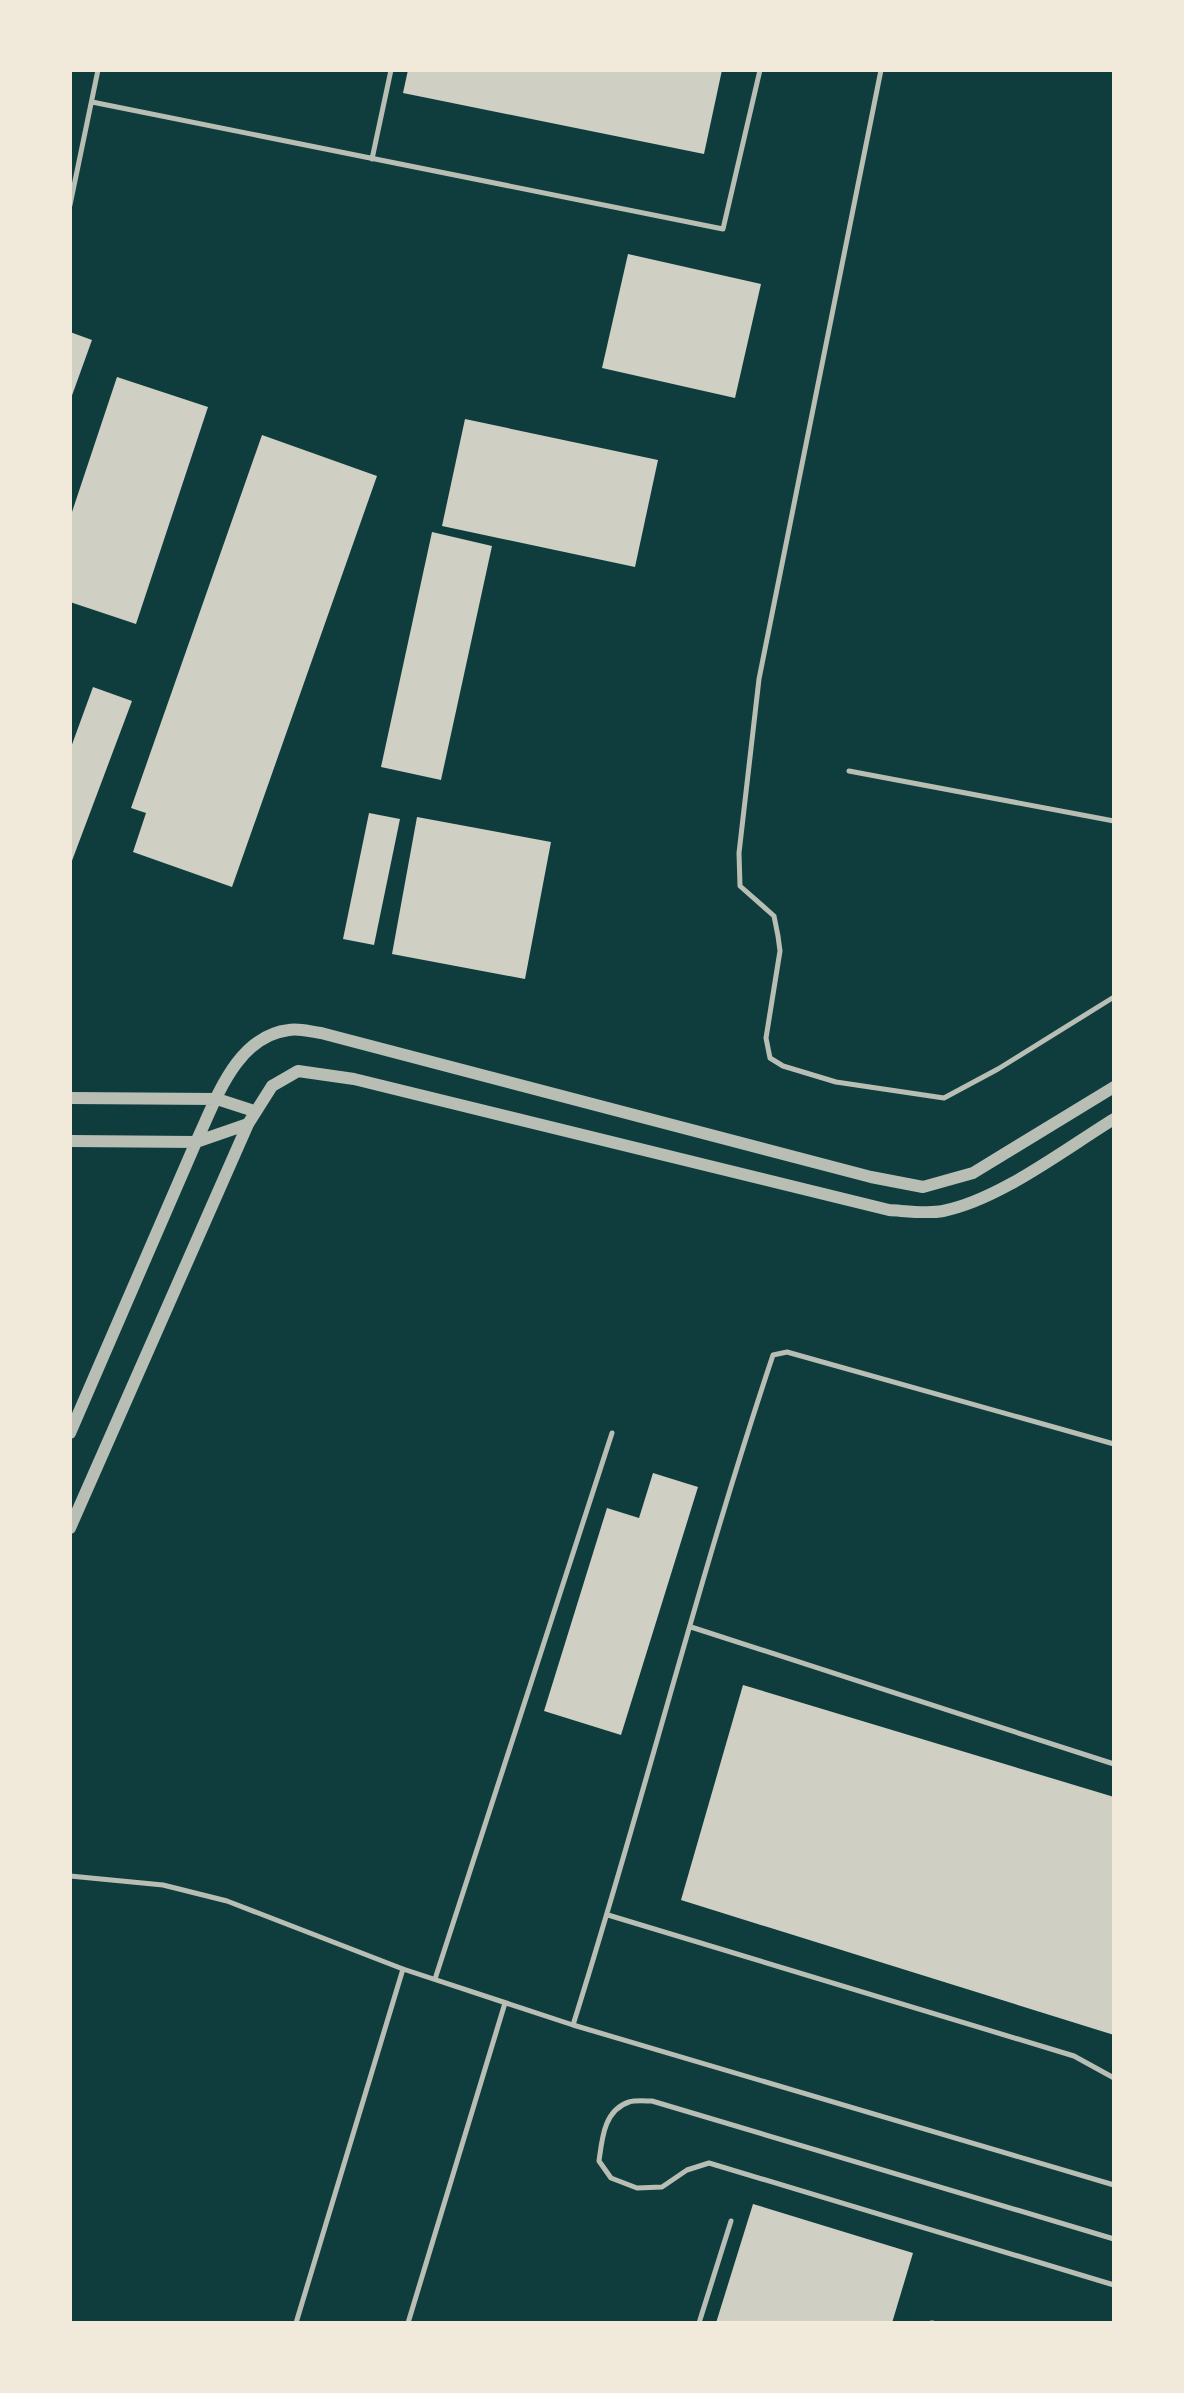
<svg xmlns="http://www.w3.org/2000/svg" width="1184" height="2393" viewBox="0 0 1184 2393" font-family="'Asap Condensed',sans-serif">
<rect width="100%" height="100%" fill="#0f3d3e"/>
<path fill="#cfcfc3" d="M408,70H722L704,154L403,93Z
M628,254L761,284L735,398L602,368Z
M70,332L92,340L70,401Z
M117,377L208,407L136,624L70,602V518Z
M465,419L658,460L635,567L442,526Z
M262,435L377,476L232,887L133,852L146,813L131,808Z
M432,532L492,546L441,780L381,767Z
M93,687L132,701L70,866V750Z
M369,813L400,819L374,945L343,939Z
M417,817L551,842L525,979L392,954Z
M653,1473L698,1487L621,1735L544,1711L607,1508L639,1518Z
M743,1685L1114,1797V2035L681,1900Z
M753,2204L913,2253L892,2323H716Z"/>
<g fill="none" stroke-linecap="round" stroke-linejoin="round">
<path stroke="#b8beb3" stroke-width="5" d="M881,70L759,679L739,853L740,886L774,916L778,936L780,951L766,1038L770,1058L783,1066L836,1082L944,1098L998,1069L1114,997
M92,102L723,229L760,70
M372,159L391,70
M70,205L98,70
M849,771L1114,821
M691,1627L1114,1764
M70,1876L163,1885L227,1901L403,1969L573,2025L1114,2185
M608,1915L1074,2056L1114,2078
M435,1979L612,1433
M573,2025C643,1803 699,1576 773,1355L787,1352L1114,1444
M1114,2239L652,2101C645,2101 636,2100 629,2102C604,2110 602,2139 599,2161L611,2178L637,2188L662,2187L687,2170L709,2163L1114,2285
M296,2323L403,1969
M408,2323L505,2003
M699,2323L731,2221
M931,2323H933"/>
<path stroke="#b8beb3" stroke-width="12" d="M70,1098L217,1099L254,1111
M70,1141L196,1142L248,1124
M70,1433L196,1142C216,1100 236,1036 289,1030C299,1028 311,1032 321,1033L871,1177L923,1187L973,1173L1114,1087
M70,1528L248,1124L272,1086L298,1071L354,1079L889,1210C906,1211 927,1214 943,1211C999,1200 1065,1149 1114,1119"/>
</g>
<rect width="1184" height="2393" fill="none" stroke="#f1e9da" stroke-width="144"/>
</svg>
